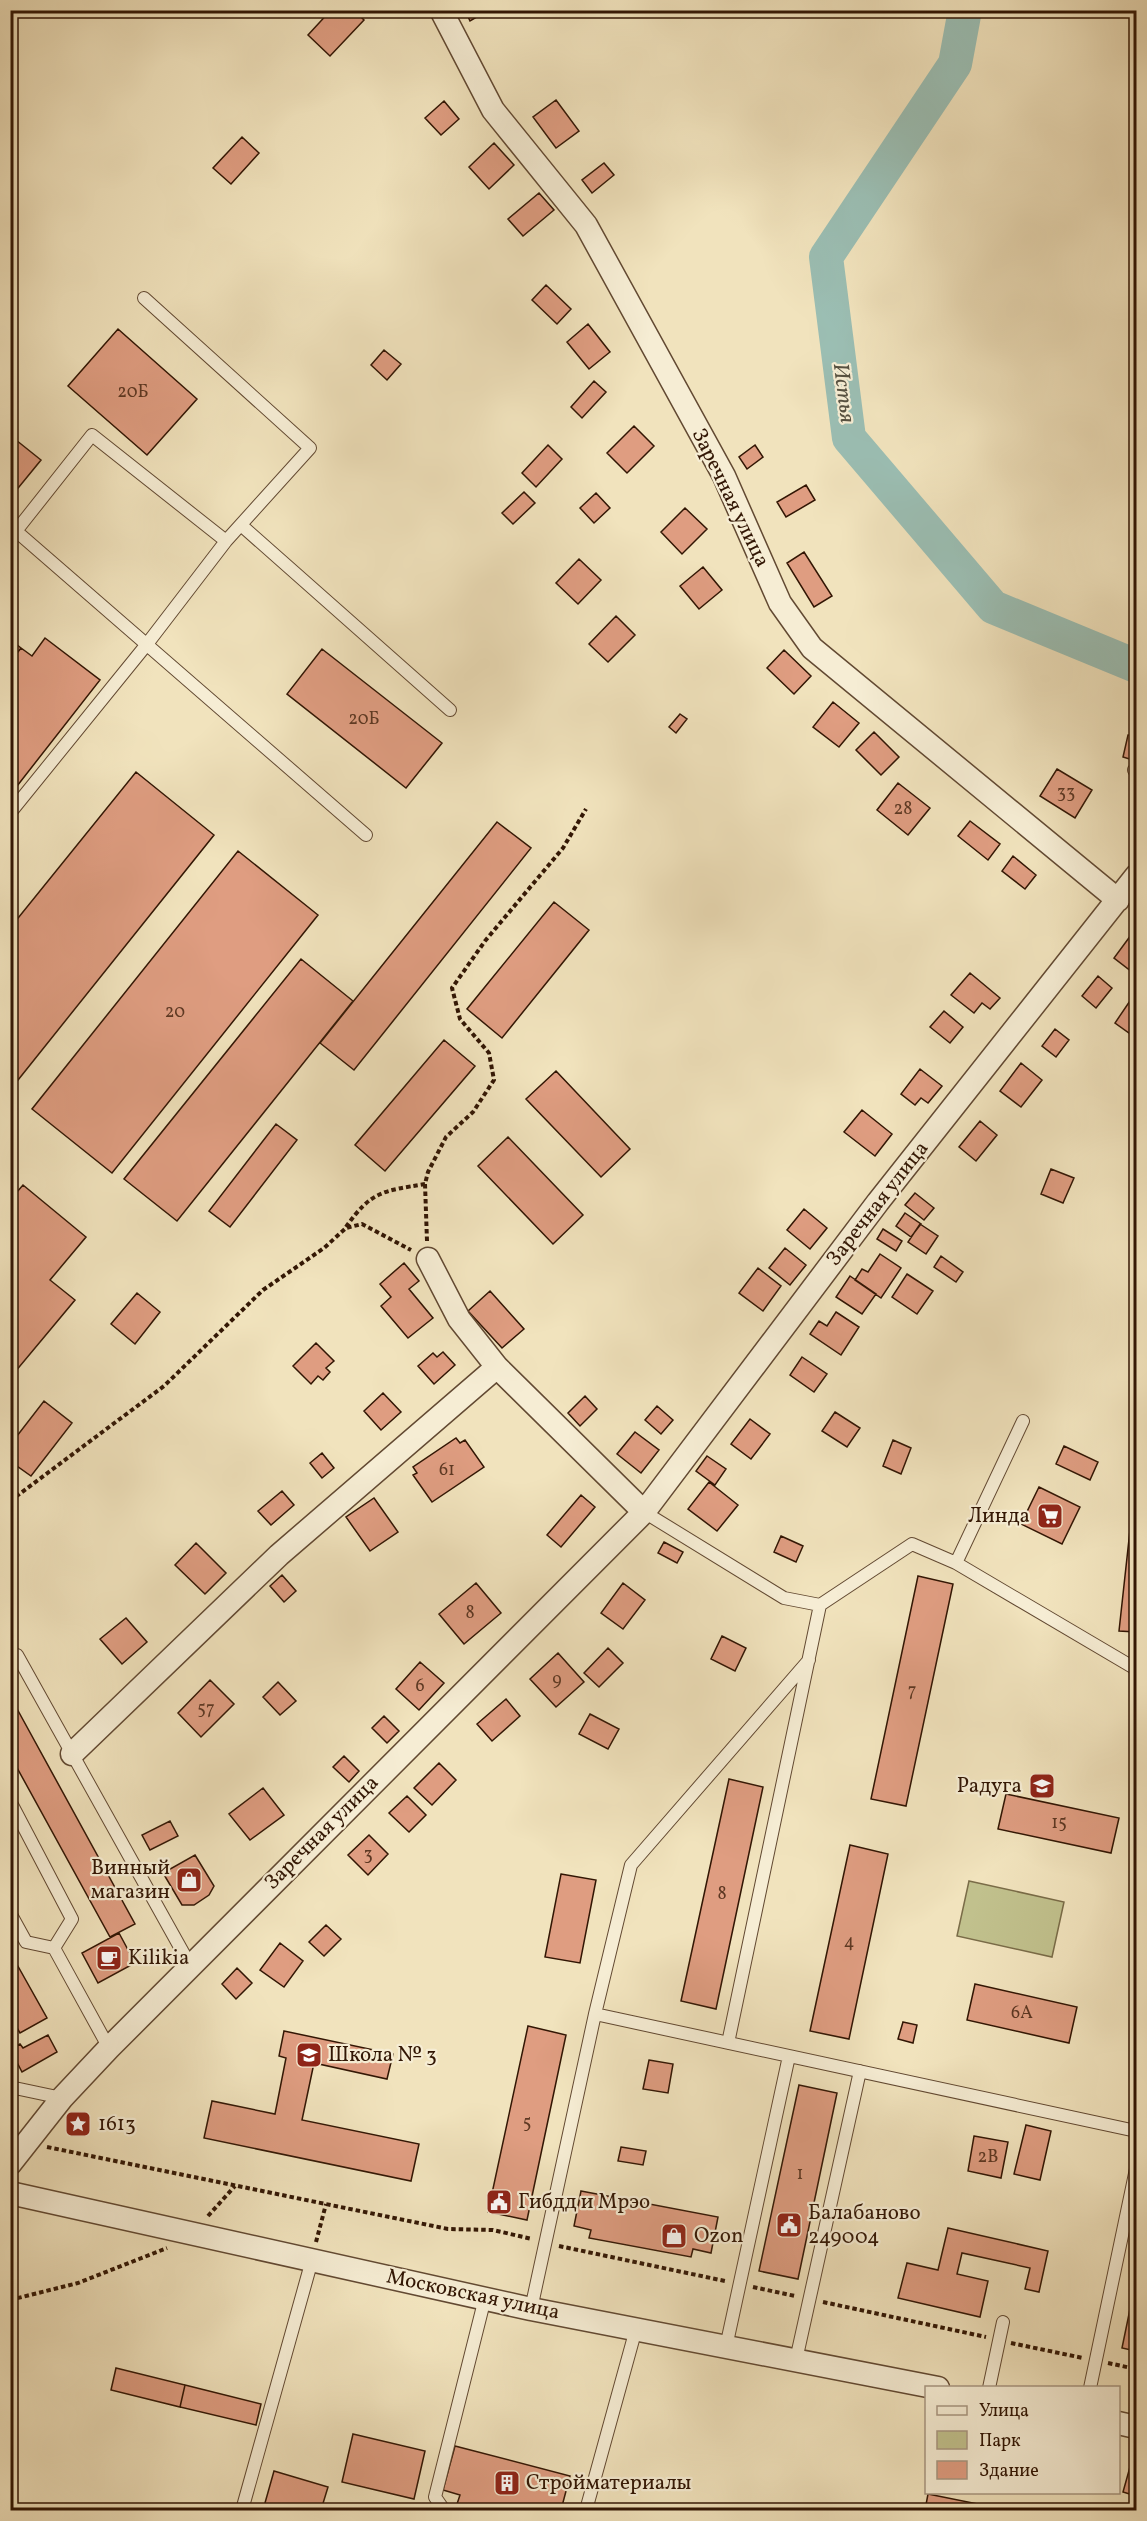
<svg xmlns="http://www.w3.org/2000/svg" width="1147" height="2521" viewBox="0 0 1147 2521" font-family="Vollkorn,serif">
<rect width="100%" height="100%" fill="#f1e3bd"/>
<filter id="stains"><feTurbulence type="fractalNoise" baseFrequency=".00333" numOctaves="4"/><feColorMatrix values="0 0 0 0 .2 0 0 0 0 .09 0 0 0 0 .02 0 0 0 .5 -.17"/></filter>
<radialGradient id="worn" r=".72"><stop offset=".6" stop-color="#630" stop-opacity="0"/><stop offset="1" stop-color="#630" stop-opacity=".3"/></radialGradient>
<path fill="#c1c18d" stroke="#7a6c48" stroke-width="1.5" d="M969,1881L1064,1902L1052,1957L957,1936Z"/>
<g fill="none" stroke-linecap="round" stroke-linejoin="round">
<path stroke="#9bbeb3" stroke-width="34" d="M965,10L955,64L826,257L849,438L993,607L1136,666"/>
</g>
<path fill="#df9d81" stroke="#321604" stroke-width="1.5" d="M331,10H354L364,20L330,56L308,35Z
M465,10H489L470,21Z
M556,100L579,131L556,148L533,117Z
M444,101L459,119L441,135L425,118Z
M242,137L259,153L231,184L213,168Z
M494,143L514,165L489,189L469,167Z
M604,163L614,175L592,193L582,180Z
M539,193L554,210L523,236L508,219Z
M546,285L571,309L557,324L532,300Z
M588,324L610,352L589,369L567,342Z
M118,329L197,399L147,455L68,386Z
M384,350L401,364L387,380L371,365Z
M594,381L606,392L582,418L571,407Z
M634,426L654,446L627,473L607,453Z
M11,436L41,460L10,498V437Z
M548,445L562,459L536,487L522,473Z
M755,445L763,457L747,469L739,457Z
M806,485L815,500L786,517L777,502Z
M524,492L535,503L513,524L502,513Z
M596,493L610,508L594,523L580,508Z
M685,508L707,529L682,554L661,532Z
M804,552L832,596L814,607L787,563Z
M579,559L601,580L578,604L556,583Z
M703,567L722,590L699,609L680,586Z
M616,616L635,635L608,662L589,644Z
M45,638L100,680L10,795V662L21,648L32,656Z
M10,639L21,648L10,662Z
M322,649L442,743L406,788L287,694Z
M784,650L811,676L794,694L767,668Z
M833,702L859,723L839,747L813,727Z
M680,714L687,719L676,733L669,727Z
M874,732L899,757L881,775L856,750Z
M1128,735L1136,736V761L1123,757Z
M1057,769L1092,790L1075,818L1040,796Z
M136,772L214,835L10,1090V928Z
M898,783L930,808L908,835L877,810Z
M970,821L1000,844L988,860L958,836Z
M497,822L531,848L354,1070L320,1043Z
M238,851L318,915L112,1173L32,1109Z
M1013,856L1036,875L1025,889L1002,871Z
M554,902L589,930L502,1038L467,1009Z
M1134,931L1136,933V975L1114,958Z
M301,959L353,1001L177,1221L124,1179Z
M970,973L1000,998L990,1009L982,1003L974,1013L951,995Z
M1098,976L1112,988L1096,1008L1082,996Z
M1134,995L1136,996V1038L1115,1023Z
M944,1011L963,1027L950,1043L930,1027Z
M1055,1029L1069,1040L1056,1057L1042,1046Z
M444,1040L475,1066L385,1171L355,1145Z
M1021,1063L1042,1080L1021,1107L1000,1091Z
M920,1069L942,1086L928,1103L921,1098L915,1105L901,1094Z
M556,1071L630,1149L601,1177L526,1099Z
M862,1110L892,1134L875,1156L844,1132Z
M980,1121L997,1135L976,1161L959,1147Z
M276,1124L297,1140L230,1227L209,1211Z
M508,1137L583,1215L553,1244L478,1166Z
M1051,1169L1074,1178L1063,1203L1041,1194Z
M23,1185L86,1237L50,1280L75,1300L10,1378V1200Z
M915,1193L934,1208L924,1220L905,1205Z
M804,1209L827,1228L810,1249L787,1230Z
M905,1213L921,1224L911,1237L896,1226Z
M920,1224L938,1236L926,1254L908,1242Z
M883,1229L902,1241L896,1251L877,1239Z
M785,1248L806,1265L790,1285L769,1268Z
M880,1254L901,1268L881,1298L855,1280L862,1269L868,1272Z
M941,1256L963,1272L956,1282L934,1267Z
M404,1263L419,1281L409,1289L433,1318L408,1338L381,1306L391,1297L380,1284Z
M758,1268L781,1286L763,1311L739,1293Z
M907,1274L933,1291L917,1314L892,1297Z
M850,1276L876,1294L862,1314L836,1297Z
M490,1291L524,1329L502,1348L468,1311Z
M137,1293L160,1312L135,1344L111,1324Z
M836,1312L859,1327L841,1355L810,1334L819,1321L827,1326Z
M316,1343L334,1361L326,1368L330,1372L323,1380L318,1376L311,1384L293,1366Z
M443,1352L455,1365L434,1384L418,1366L433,1353L437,1357Z
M802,1357L827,1374L814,1392L790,1375Z
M383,1393L401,1412L381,1430L364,1411Z
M585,1396L597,1409L580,1426L568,1413Z
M44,1401L72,1423L31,1476L10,1461V1445Z
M657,1406L673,1420L661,1434L645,1420Z
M835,1412L860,1428L847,1447L822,1431Z
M750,1419L770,1434L751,1459L731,1444Z
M635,1432L659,1450L641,1473L617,1454Z
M456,1438L460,1443L465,1440L484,1467L432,1502L413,1475L417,1473L413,1467Z
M893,1440L911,1448L901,1474L883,1466Z
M1064,1446L1098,1462L1090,1480L1056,1464Z
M322,1453L334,1468L322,1478L310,1463Z
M707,1456L726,1469L715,1485L696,1471Z
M1136,1475V1632L1119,1631Z
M709,1482L738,1505L717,1531L688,1509Z
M1039,1487L1080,1507L1062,1544L1021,1524Z
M282,1491L294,1505L271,1525L258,1511Z
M581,1495L595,1507L561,1547L547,1535Z
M374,1498L398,1532L370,1551L346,1517Z
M781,1536L803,1546L796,1562L774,1552Z
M664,1542L683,1552L677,1563L658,1553Z
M196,1543L226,1573L205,1594L175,1565Z
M282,1575L296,1591L284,1602L270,1586Z
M918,1576L953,1584L906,1806L871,1799Z
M476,1583L501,1613L464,1644L439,1614Z
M623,1583L645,1600L623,1629L601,1613Z
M126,1618L147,1642L122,1664L100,1639Z
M722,1636L746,1648L735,1671L711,1659Z
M608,1648L623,1663L599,1687L584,1673Z
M558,1653L584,1682L556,1707L530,1679Z
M420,1662L444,1683L419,1710L396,1689Z
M210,1680L234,1704L201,1737L178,1713Z
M278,1682L296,1701L280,1715L263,1697Z
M10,1696L135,1924L110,1937L10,1755Z
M506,1699L520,1716L492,1741L477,1724Z
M590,1714L619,1729L608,1749L579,1734Z
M384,1716L399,1731L387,1743L372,1728Z
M344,1756L359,1771L349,1782L333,1767Z
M439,1763L456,1780L432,1805L414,1788Z
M729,1779L763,1787L716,2009L681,2001Z
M263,1788L284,1815L250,1840L229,1814Z
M1006,1794L1119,1818L1111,1853L998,1829Z
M407,1796L426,1815L409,1832L389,1813Z
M170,1821L178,1836L150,1850L142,1835Z
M369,1835L388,1854L368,1875L348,1855Z
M850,1845L888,1854L849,2039L810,2031Z
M195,1855L214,1886L209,1895L194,1905H182L163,1873Z
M561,1874L596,1880L580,1963L545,1957Z
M326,1925L341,1939L324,1956L309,1942Z
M119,1933L135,1963L98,1983L82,1953Z
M280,1943L303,1961L284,1987L260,1970Z
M10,1952L47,2018L20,2033L10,2016Z
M237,1968L252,1983L236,1999L222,1984Z
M975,1984L1077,2007L1069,2043L967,2020Z
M903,2022L917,2025L913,2043L898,2039Z
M528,2026L566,2035L527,2220L488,2212Z
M284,2031L393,2054L387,2079L314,2063L302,2120L419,2144L411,2181L204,2138L212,2101L275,2114L286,2058L279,2056Z
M48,2035L57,2052L22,2072L10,2049L20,2044L23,2048Z
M649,2060L673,2064L668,2093L643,2089Z
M799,2085L837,2093L798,2279L759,2271Z
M1026,2125L1051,2131L1040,2180L1014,2174Z
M974,2136L1008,2142L1001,2178L968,2171Z
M621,2147L646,2151L643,2165L618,2161Z
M581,2191L718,2217L711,2253L693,2249L691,2257L589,2238L591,2230L574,2226Z
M948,2228L1048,2251L1039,2292L1025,2289L1030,2268L962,2253L957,2274L988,2281L980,2317L898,2298L907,2263L938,2270Z
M1136,2280V2351L1122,2348Z
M116,2368L185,2385L180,2407L111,2390Z
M185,2385L261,2404L256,2425L180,2407Z
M353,2434L425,2451L414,2499L342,2482Z
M455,2446L570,2476L561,2510H455L460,2495L443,2490Z
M1135,2449H1136V2496L1123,2492Z
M274,2471L328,2487L321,2510H263Z
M928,2494L1003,2509V2510H925Z"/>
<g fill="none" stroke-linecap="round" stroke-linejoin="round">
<g stroke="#624932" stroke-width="14">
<path id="lane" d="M144,298L310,448L226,541L92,435L16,531L366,835
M241,525L450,710
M1134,770L1136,771
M10,813L147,644L226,541
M644,1512L784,1598L820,1605L912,1544L956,1563L1136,1669
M956,1563L1023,1421
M10,1659L17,1655L190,1965
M10,1801L72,1919L54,1948L109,2048
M10,1913L26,1942L54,1948
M595,2014L631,1865L809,1660
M728,2043L820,1605
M10,2087L62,2098
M531,2309L595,2014L1136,2131
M726,2347L789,2056
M796,2360L860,2071
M989,2388L1003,2322
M1090,2388L1136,2169
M242,2510L312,2260
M444,2510L435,2497L485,2298
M586,2510L636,2329"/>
</g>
<g stroke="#624932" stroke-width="25">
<path id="street" d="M441,10L493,110L586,225L724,476L780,603L812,648L1118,900
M428,1259L459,1319L497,1367L644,1512
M72,1754L279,1555L497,1367
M10,2164L62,2098L109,2048L644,1512L878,1202L1136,876
M10,2193L531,2309L938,2388
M1118,2423L1136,2427"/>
</g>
<path stroke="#321604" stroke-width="4" stroke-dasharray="4.5 3" stroke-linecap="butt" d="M346,1227C371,1191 383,1191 425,1184
M427,1241L425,1184L428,1172L446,1137L473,1112L494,1080L489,1053L460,1019L452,988L485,941L563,848L586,809
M10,1501L164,1386L263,1290L324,1248L346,1228L362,1224L411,1250
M47,2147L448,2229L493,2230L532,2239
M208,2216L235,2186
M316,2242L326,2204
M559,2246L725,2281
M753,2287L795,2296
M10,2300L78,2283L167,2248
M823,2302L986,2337
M1011,2343L1083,2358
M1108,2363L1136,2369"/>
<use href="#lane" stroke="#f6edd4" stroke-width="12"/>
<use href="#street" stroke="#f6edd4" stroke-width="22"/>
</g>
<defs>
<g id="supermarket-square" transform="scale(1.35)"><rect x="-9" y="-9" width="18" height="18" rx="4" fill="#8f2418" stroke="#f6edd4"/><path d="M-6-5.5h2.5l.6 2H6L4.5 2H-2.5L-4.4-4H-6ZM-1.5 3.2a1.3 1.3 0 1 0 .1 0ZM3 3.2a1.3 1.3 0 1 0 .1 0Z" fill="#fff"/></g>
<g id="school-square" transform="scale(1.35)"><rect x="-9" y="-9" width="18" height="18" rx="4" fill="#8f2418" stroke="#f6edd4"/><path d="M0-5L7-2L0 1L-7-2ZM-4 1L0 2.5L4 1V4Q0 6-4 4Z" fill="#fff"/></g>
<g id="shop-square" transform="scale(1.35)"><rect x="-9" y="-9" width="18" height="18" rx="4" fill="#8f2418" stroke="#f6edd4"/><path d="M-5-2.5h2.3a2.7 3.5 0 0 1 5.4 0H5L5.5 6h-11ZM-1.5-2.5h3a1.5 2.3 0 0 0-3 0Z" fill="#fff"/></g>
<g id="cafe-square" transform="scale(1.35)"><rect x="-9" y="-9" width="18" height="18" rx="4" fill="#8f2418" stroke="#f6edd4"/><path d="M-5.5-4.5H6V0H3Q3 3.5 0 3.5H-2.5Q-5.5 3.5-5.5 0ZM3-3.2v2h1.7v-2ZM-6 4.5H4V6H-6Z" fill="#fff"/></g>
<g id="sight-square" transform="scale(1.35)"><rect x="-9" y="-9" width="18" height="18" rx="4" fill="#8f2418" stroke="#f6edd4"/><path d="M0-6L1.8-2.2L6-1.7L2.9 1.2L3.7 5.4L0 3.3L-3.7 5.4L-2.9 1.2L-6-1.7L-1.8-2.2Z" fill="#fff"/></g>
<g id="civic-square" transform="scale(1.35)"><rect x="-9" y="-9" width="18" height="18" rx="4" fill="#8f2418" stroke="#f6edd4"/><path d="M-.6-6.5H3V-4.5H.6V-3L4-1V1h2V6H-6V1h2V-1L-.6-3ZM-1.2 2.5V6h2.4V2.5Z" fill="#fff"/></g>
<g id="building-square" transform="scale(1.35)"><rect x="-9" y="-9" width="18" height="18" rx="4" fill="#8f2418" stroke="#f6edd4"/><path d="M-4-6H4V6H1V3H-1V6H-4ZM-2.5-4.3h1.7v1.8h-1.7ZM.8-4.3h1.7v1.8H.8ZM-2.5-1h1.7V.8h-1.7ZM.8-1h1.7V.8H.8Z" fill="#fff"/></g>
</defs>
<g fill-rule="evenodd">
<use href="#supermarket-square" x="1050" y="1516"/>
<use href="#school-square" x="1042" y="1786"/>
<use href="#shop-square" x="189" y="1880"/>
<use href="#cafe-square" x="109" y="1958"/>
<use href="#school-square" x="309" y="2055"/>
<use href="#sight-square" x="78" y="2124"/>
<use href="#civic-square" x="499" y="2202"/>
<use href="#civic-square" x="789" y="2225"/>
<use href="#shop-square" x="674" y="2236"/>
<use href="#building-square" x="507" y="2483"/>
</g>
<g text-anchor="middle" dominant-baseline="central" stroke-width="4.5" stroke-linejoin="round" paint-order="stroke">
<g font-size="18" fill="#5d3823">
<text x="133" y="392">20Б</text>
<text x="364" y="719">20Б</text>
<text x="1066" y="793">33</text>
<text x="903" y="809">28</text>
<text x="175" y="1012">20</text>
<text x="447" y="1470">61</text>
<text x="470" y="1613">8</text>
<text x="557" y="1680">9</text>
<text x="420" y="1686">6</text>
<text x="912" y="1691">7</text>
<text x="206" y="1709">57</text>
<text x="1059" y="1823">15</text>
<text x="368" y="1855">3</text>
<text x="722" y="1894">8</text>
<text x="849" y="1942">4</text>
<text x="1022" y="2013">6А</text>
<text x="527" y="2123">5</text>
<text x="988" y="2157">2В</text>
<text x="800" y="2174">1</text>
</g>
<g font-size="21" fill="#321604" stroke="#f6edd4">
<text transform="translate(730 498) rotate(64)">Заречная улица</text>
<text transform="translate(878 1204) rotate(-52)">Заречная улица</text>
<text transform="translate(322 1833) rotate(-45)">Заречная улица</text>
<text transform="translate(473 2295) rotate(12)">Московская улица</text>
</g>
<g font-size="21" fill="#321604" stroke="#f6edd4" text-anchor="start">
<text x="1030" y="1516" text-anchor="end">Линда</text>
<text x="1022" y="1786" text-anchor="end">Радуга</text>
<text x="170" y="1868" text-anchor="end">Винный<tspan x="170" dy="24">магазин</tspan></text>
<text x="128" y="1958">Kilikia</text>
<text x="328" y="2055">Школа № 3</text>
<text x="98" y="2124">1613</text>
<text x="518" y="2202">Гибдд и Мрэо</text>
<text x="808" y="2213">Балабаново<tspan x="808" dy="24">249004</tspan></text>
<text x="694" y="2236">Ozon</text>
<text x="526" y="2483">Стройматериалы</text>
</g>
<g font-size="22" font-style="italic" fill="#575141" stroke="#f6edd4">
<text transform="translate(843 393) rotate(83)">Истья</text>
</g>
</g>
<rect width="1147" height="2521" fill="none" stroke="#f1e3bd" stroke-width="36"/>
<rect x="12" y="12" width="1123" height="2497" fill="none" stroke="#321604" stroke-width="3"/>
<rect x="18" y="18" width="1111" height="2485" fill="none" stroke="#321604" stroke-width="1.5"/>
<rect x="925" y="2386" width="195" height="108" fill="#f6edd4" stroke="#a89781" stroke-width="1.5"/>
<rect x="937" y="2406" width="30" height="9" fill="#f6edd4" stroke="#a89781" stroke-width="1.5"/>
<text x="979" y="2416" font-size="18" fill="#321604">Улица</text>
<rect x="937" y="2431" width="30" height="18" fill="#c1c18d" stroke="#a89781" stroke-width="1.5"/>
<text x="979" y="2446" font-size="18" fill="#321604">Парк</text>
<rect x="937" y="2461" width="30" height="18" fill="#df9d81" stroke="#a89781" stroke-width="1.5"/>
<text x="979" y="2476" font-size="18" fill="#321604">Здание</text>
<rect width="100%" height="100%" filter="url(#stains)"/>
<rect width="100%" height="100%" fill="url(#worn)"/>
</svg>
